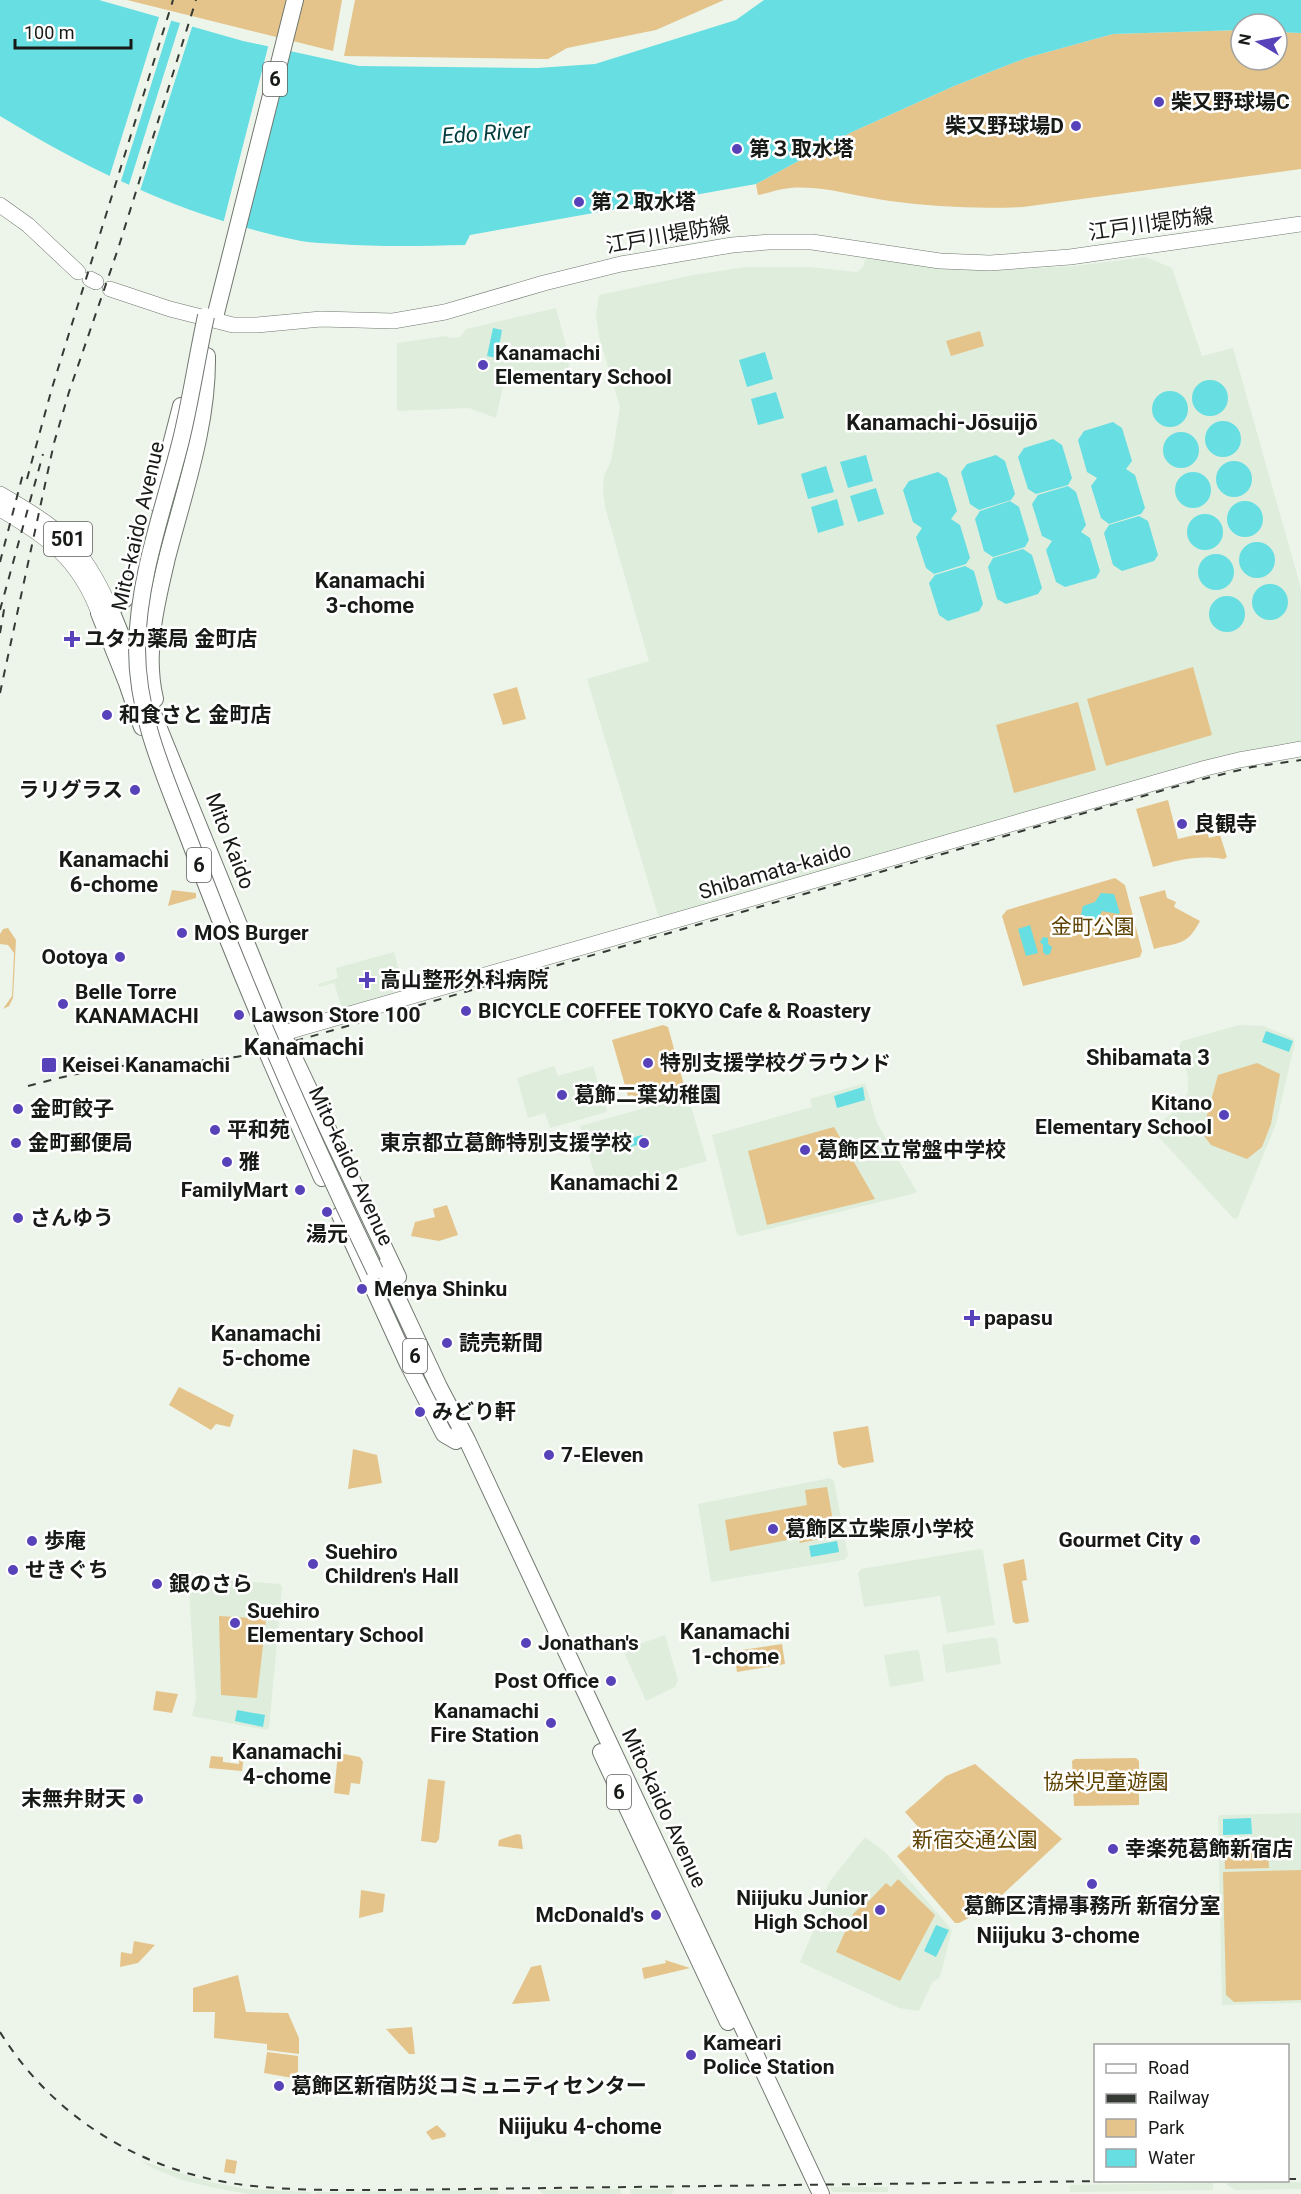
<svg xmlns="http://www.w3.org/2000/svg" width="1301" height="2194" viewBox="0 0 1301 2194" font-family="Roboto,'Noto Sans JP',sans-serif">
<rect width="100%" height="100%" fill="#edf5eb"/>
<path fill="#dfeddc" d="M1146,257L1172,268L1202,356L1233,348L1301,588V743L659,918L587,679L649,661L605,507L603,490L604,476L611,461L620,407L599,337L596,315L599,295L693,275L745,267H809L857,272L863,267L865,259L970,267L992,271L1075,266Z
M556,308L570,360L566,379L507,369L496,418L469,408L397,411V343L446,336L450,338L460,337L466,329Z
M394,952L405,992L343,1011L334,983L319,987L318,984L338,978L336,968Z
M1239,1025L1263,1026L1293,1038L1295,1042L1276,1124L1237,1219L1233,1218L1155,1133V1128L1180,1106L1188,1092V1077L1179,1046L1182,1041Z
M554,1066L558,1076L593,1066L607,1112L550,1128L545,1113L528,1118L517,1078Z
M865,1083L877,1123L917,1192L912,1194L741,1236L737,1234L712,1135L812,1107L810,1099Z
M688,1096L707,1161L600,1192L580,1126Z
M830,1478L834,1481L848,1555L844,1560L711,1582L698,1504Z
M980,1549L983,1551L995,1625L947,1633L940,1596L864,1607L858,1573L861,1569Z
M188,1577L280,1584L282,1587L269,1728L267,1730L192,1716L196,1699Z
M665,1635L678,1680L675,1687L646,1701L623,1650Z
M993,1637L997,1639L1001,1664L946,1673L942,1645Z
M916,1650L919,1651L924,1681L890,1687L884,1655Z
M1301,1813V2003L1222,2005L1218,1817L1220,1815Z
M865,1837L885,1852L952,1930L940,1977L932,1983L919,2011L899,2008L800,1962L829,1894L825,1892L830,1881Z
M141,2161L210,2182L246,2189L311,2192V2194H248L210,2187L182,2180L150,2167Z
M1301,2182V2189L1235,2190L1227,2185V2183Z
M1213,2183V2190L1070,2192V2185Z
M829,2187H888V2192H833Z
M620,2189L621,2194H543L539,2190Z
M629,2189H675L672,2194H631Z
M497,2190L499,2194H316V2192Z"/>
<path fill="#e4c48a" d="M127,0H342L333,51Z
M355,0H724L656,30L567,48L548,59L344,56Z
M1241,30V60H1277V32L1301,33V169L1023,207C978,209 934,207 890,201C857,197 823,185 790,188C779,189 769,193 758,195L756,184L852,132L954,86L1026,58L1113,34Z
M980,331L984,346L951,356L946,341Z
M1193,667L1212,735L1106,766L1087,699Z
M517,687L526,719L503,725L493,694Z
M1078,702L1096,770L1014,793L996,725Z
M1168,800L1178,839L1207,832L1209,838L1220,835L1227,857L1224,859C1196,855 1180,860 1153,867L1136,809Z
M1115,878L1125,885L1142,951L1140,957L1023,986L1002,916L1007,910Z
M172,890L196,893V898L168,906Z
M1165,890L1167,898L1176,902L1174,907L1200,921C1187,946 1179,942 1154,949L1139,897Z
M8,928L16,940L13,998L9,1006L3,1009L12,996L14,953L8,945L0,944V934L3,929Z
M663,1025L668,1027L684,1085L638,1098L632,1095L628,1096L612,1040Z
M1257,1063L1280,1074L1271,1124L1262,1147L1247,1159L1211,1145L1202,1133L1218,1075Z
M834,1127L875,1199L767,1225L748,1151Z
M447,1205L458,1235L439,1241L411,1236L415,1222L435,1217L433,1209Z
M179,1387L234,1415L230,1427L216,1424L211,1430L169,1405Z
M868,1426L874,1462L843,1468L838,1464L833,1432Z
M353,1449L377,1455L382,1483L348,1489Z
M827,1487L835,1532L830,1537L800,1543L798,1538L730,1551L725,1520L807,1505L805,1490Z
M1024,1559L1027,1580L1022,1581L1029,1622L1016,1624L1013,1622L1003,1564Z
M219,1616L266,1619L257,1698L221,1695Z
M782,1644L785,1664L737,1672L734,1651Z
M156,1691L178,1694L172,1713L153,1710Z
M241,1740H246L242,1771L209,1768L211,1756L223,1757V1762L239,1764Z
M338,1753L360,1757L363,1762L360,1784L351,1783L349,1795L334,1793Z
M1136,1758L1139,1761V1805L1074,1806L1072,1761L1075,1759Z
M975,1764L1062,1839L988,1908L959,1923H955L897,1856L917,1839L919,1828L905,1812L946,1776Z
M428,1779L445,1781L439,1839L436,1843L421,1841Z
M517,1834L521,1835L523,1849L498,1846L499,1840Z
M1268,1841L1269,1868L1225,1869L1224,1845L1227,1842Z
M1301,1870V2000L1234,2002L1226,1995L1223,1872Z
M898,1879L935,1915L900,1981L836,1952L853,1914L862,1905L864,1906L886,1883L891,1887Z
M361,1890L385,1894L383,1912L359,1918Z
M134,1941L155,1945L138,1963L120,1967L121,1952L132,1954Z
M665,1960L690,1968L644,1979L642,1968L666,1963Z
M541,1965L550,2001L512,2004L531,1967Z
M238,1975L246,2012L288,2013L299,2038V2054L267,2050V2044L214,2038L215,2012H193V1988Z
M412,2027L415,2054H409L386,2029Z
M267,2052L298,2056V2079L264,2073Z
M437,2125L446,2134L445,2137L432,2140L426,2132Z
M226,2159L237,2161L235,2174L224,2172Z"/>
<path fill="#66dee2" d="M0,0H99L243,41L359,66L537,68L595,64L736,20L764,0H1301V33L1277,32V24H1241V30L1113,34L1026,58L954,86L852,132L756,184L470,235L465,245C422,246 380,247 338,244C326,243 313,243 301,241C194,220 93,173 0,116Z
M493,328L502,330L497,358L487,356Z
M765,352L773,379L747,387L739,360Z
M1192 398a18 18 0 1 1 36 0a18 18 0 1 1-36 0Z
M1152 409a18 18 0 1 1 36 0a18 18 0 1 1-36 0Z
M776,392L784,418L758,425L751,399Z
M1205 439a18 18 0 1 1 36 0a18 18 0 1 1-36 0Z
M1113,422L1122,428L1132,461L1126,469L1135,475L1145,508L1141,514L1109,524L1101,518L1091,486L1097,478L1087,472L1078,440L1084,431Z
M1163 450a18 18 0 1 1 36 0a18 18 0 1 1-36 0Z
M1053,439L1062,445L1072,478L1068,485L1036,494L1028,489L1018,457L1024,448Z
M866,455L873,481L848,488L840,462Z
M996,455L1005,461L1015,494L1011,500L979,510L970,504L961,472L967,464Z
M1216 479a18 18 0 1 1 36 0a18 18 0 1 1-36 0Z
M826,466L834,492L808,499L801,474Z
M938,472L947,478L957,511L951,519L960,525L970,558L966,564L934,574L926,568L916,537L922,528L913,522L903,490L909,481Z
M1175 490a18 18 0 1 1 36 0a18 18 0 1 1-36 0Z
M1068,486L1076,492L1086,525L1081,532L1090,538L1100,571L1096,578L1065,587L1056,582L1046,550L1052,541L1042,536L1032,504L1038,495Z
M876,488L884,514L858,522L850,496Z
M837,499L844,525L818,533L811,507Z
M1010,501L1019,507L1029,540L1025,547L993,557L984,551L975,519L980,511Z
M1227 519a18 18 0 1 1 36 0a18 18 0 1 1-36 0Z
M1187 532a18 18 0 1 1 36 0a18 18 0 1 1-36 0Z
M1139,516L1148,521L1158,555L1154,561L1122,571L1113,565L1104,533L1109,525Z
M1239 560a18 18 0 1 1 36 0a18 18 0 1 1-36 0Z
M1023,549L1032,555L1042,588L1038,594L1006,604L997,599L988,567L993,558Z
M1198 572a18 18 0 1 1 36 0a18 18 0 1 1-36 0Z
M965,566L974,571L983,604L979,611L948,621L939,615L929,583L935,575Z
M1252 602a18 18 0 1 1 36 0a18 18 0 1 1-36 0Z
M1209 614a18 18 0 1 1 36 0a18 18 0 1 1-36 0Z
M1101,893L1114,894L1120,913L1118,914L1102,911L1098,919L1082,921L1081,915L1083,906L1095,902Z
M1030,925L1038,953L1026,956L1018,929Z
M1043,937L1048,938V944L1052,947L1050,954L1046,955L1043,952V945L1040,942Z
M1266,1031L1293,1041L1289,1052L1262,1042Z
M863,1087L865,1100L837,1108L834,1096Z
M642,1135L644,1143L616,1151L614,1143Z
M837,1541L839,1552L811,1557L809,1546Z
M237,1710L265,1715L263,1727L235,1721Z
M1251,1818L1252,1834L1223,1835V1819Z
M936,1925L949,1930L936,1957L924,1951Z"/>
<path fill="#edf5eb" d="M160,14L172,18L120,184L109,178Z
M181,20L193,24L139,194L128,188Z
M269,43L289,48L243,229L223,224Z"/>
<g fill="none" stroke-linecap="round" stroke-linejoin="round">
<g stroke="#6f776e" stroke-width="16">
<path id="major" d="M0,205L28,225L78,272
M90,279L96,282
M110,289L170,309L233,325H257L321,319L393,321L445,312L544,283L621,264L732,245L769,242H812L940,261L990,263L1070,257L1301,224
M0,494C59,529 82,543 110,608
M0,509C48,537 79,559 99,613
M273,1036L1206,768L1239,760L1301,749"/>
</g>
<g stroke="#6f776e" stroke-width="18">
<path id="highway" d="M215,317L295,0
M156,503L181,406
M141,563C133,595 129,601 99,613L127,683L142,727
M110,608L287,1043L398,1277
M155,699C144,652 156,604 167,558C184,492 208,425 207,356
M263,1043L322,1178
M340,1215L408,1364L444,1434L456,1441
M383,1267L439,1387L467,1440L821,2194
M601,1752L728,2022"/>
</g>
<use href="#major" stroke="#fff" stroke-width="15"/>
<use href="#highway" stroke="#fff" stroke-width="16"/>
<path stroke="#363a35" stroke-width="2" stroke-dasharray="8 8" stroke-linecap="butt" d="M27,479L52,388L173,0
M0,562L24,470
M0,610L43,454
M0,633L5,604
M0,693L54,443L69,392L118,249L196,0
M28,1086C65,1076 103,1067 141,1064C177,1061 212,1062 247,1055L1195,781L1252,767L1301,760
M0,2032C54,2119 143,2172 244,2185C293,2191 342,2190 390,2190L1188,2180
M1288,2179H1301"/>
<g stroke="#6f776e" stroke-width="18" stroke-linecap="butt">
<path id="highway-bridge" d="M206,316C197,357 191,399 181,440C164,508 138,577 137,648C137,720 167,780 192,847C246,991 308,1132 375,1271"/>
</g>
<use href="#highway-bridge" stroke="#fff" stroke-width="16"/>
</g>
<g fill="#5742ba" stroke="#fff" stroke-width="2">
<circle cx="1159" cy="102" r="6"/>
<circle cx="1076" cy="126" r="6"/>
<circle cx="737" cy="149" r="6"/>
<circle cx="579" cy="202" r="6"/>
<circle cx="483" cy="365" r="6"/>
<path d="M69 630h6v6h6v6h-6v6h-6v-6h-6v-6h6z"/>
<circle cx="107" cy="715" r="6"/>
<circle cx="135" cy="790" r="6"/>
<circle cx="1182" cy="824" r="6"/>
<circle cx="182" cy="933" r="6"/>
<circle cx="120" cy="957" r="6"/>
<path d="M364 971h6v6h6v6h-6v6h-6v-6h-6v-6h6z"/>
<circle cx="63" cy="1004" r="6"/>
<circle cx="466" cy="1011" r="6"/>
<circle cx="239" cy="1015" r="6"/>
<circle cx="648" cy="1063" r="6"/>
<rect x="41" y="1057" width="16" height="16" rx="3"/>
<circle cx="562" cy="1095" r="6"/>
<circle cx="18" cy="1109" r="6"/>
<circle cx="1224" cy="1115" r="6"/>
<circle cx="215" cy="1130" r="6"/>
<circle cx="16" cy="1143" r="6"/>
<circle cx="644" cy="1143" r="6"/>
<circle cx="805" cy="1150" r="6"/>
<circle cx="227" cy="1162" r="6"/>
<circle cx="300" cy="1190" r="6"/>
<circle cx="327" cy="1212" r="6"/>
<circle cx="18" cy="1218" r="6"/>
<circle cx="362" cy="1289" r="6"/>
<path d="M969 1309h6v6h6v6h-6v6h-6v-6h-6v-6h6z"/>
<circle cx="447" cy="1343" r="6"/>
<circle cx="420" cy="1412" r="6"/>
<circle cx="549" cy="1455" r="6"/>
<circle cx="773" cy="1529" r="6"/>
<circle cx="1195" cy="1540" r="6"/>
<circle cx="32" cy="1541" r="6"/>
<circle cx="313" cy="1564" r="6"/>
<circle cx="13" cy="1570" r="6"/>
<circle cx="157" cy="1584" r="6"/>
<circle cx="235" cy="1623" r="6"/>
<circle cx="526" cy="1643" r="6"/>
<circle cx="611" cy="1681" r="6"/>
<circle cx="551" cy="1723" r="6"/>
<circle cx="138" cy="1799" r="6"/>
<circle cx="1113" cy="1849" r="6"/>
<circle cx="1092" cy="1884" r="6"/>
<circle cx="880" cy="1910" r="6"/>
<circle cx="656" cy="1915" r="6"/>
<circle cx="691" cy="2055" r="6"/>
<circle cx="279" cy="2086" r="6"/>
</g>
<g text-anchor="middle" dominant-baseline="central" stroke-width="5" stroke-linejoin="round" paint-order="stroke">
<g fill="#fff" stroke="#5d5f5c" stroke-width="1.5">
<rect x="263" y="62" width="24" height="34" rx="4.5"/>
<rect x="44" y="522" width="48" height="34" rx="4.5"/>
<rect x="187" y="848" width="24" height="34" rx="4.5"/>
<rect x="403" y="1339" width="24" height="34" rx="4.5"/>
<rect x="607" y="1775" width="24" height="34" rx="4.5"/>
</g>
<g font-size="20" font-weight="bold" fill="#171a16">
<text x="275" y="79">6</text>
<text x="68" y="539">501</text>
<text x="199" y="865">6</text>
<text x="415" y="1356">6</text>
<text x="619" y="1792">6</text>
</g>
<g font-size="21" font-weight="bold" fill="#171a16" stroke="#fff" text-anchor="start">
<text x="1171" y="102">柴又野球場C</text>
<text x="1064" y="126" text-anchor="end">柴又野球場D</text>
<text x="749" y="149">第３取水塔</text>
<text x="591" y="202">第２取水塔</text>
<text x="495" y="353">Kanamachi<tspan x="495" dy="24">Elementary School</tspan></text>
<text x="84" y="639">ユタカ薬局 金町店</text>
<text x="119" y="715">和食さと 金町店</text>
<text x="123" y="790" text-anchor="end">ラリグラス</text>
<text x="1194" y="824">良観寺</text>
<text x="194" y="933">MOS Burger</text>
<text x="108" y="957" text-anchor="end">Ootoya</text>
<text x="380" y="980">高山整形外科病院</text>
<text x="75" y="992">Belle Torre<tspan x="75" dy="24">KANAMACHI</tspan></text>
<text x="478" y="1011">BICYCLE COFFEE TOKYO Cafe &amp; Roastery</text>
<text x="251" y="1015">Lawson Store 100</text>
<text x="660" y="1063">特別支援学校グラウンド</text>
<text x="62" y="1065">Keisei Kanamachi</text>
<text x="574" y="1095">葛飾二葉幼稚園</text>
<text x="1212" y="1103" text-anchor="end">Kitano<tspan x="1212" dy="24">Elementary School</tspan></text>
<text x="30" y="1109">金町餃子</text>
<text x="227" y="1130">平和苑</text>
<text x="28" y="1143">金町郵便局</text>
<text x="632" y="1143" text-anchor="end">東京都立葛飾特別支援学校</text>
<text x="817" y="1150">葛飾区立常盤中学校</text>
<text x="239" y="1162">雅</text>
<text x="288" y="1190" text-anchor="end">FamilyMart</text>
<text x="30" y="1218">さんゆう</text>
<text x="327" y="1234" text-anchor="middle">湯元</text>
<text x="374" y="1289">Menya Shinku</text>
<text x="984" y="1318">papasu</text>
<text x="459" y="1343">読売新聞</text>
<text x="432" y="1412">みどり軒</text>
<text x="561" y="1455">7-Eleven</text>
<text x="785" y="1529">葛飾区立柴原小学校</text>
<text x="1183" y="1540" text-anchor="end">Gourmet City</text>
<text x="44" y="1541">歩庵</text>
<text x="325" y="1552">Suehiro<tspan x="325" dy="24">Children's Hall</tspan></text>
<text x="25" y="1570">せきぐち</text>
<text x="169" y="1584">銀のさら</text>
<text x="247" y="1611">Suehiro<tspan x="247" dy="24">Elementary School</tspan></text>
<text x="538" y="1643">Jonathan's</text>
<text x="599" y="1681" text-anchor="end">Post Office</text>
<text x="539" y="1711" text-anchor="end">Kanamachi<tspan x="539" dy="24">Fire Station</tspan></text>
<text x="126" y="1799" text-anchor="end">末無弁財天</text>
<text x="1125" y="1849">幸楽苑葛飾新宿店</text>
<text x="868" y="1898" text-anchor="end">Niijuku Junior<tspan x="868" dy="24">High School</tspan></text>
<text x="1092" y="1906" text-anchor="middle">葛飾区清掃事務所 新宿分室</text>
<text x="644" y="1915" text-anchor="end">McDonald's</text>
<text x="703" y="2043">Kameari<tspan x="703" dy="24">Police Station</tspan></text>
<text x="291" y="2086">葛飾区新宿防災コミュニティセンター</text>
</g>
<g font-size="21" fill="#171a16" stroke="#fff">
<text transform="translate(1151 224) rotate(-8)">江戸川堤防線</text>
<text transform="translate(668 235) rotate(-10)">江戸川堤防線</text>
<text transform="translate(138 526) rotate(-77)">Mito-kaido Avenue</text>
<text transform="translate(230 841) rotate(69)">Mito Kaido</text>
<text transform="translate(775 871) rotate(-16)">Shibamata-kaido</text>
<text transform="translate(351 1166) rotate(65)">Mito-kaido Avenue</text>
<text transform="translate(664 1808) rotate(65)">Mito-kaido Avenue</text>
</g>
<g font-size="21" fill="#5d4200" stroke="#fff">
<text x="1093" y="927">金町公園</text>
<text x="1106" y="1782">協栄児童遊園</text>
<text x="975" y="1840">新宿交通公園</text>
</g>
<g font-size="22" font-style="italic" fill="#003d3e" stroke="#fff">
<text transform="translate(486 133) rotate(-4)">Edo River</text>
</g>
<g font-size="22" font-weight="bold" fill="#171a16" stroke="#fff">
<text x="942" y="422">Kanamachi-Jōsuijō</text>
<text x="370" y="580">Kanamachi<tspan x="370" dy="25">3-chome</tspan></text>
<text x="114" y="859">Kanamachi<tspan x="114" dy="25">6-chome</tspan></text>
<text x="1148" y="1057">Shibamata 3</text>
<text x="614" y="1182">Kanamachi 2</text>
<text x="266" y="1333">Kanamachi<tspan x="266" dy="25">5-chome</tspan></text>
<text x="735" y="1631">Kanamachi<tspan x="735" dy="25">1-chome</tspan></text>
<text x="287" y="1751">Kanamachi<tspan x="287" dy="25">4-chome</tspan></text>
<text x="1058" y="1935">Niijuku 3-chome</text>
<text x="580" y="2126">Niijuku 4-chome</text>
</g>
<g font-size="24" font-weight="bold" fill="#171a16" stroke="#fff">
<text x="304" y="1047">Kanamachi</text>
</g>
</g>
<rect x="1094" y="2044" width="195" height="138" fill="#ffffff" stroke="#a2a3a2" stroke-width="1.5"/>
<rect x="1106" y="2064" width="30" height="9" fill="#ffffff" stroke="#a2a3a2" stroke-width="1.5"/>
<text x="1148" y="2074" font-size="18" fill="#171a16">Road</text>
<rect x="1106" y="2094" width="30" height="9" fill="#363a35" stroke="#a2a3a2" stroke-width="1.5"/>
<text x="1148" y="2104" font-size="18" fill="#171a16">Railway</text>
<rect x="1106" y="2119" width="30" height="18" fill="#e4c48a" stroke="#a2a3a2" stroke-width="1.5"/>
<text x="1148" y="2134" font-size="18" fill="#171a16">Park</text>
<rect x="1106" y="2149" width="30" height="18" fill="#66dee2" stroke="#a2a3a2" stroke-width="1.5"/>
<text x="1148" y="2164" font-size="18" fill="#171a16">Water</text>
<g transform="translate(1259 42) rotate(280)"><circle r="28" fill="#ffffff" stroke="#a2a3a2" stroke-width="1.5"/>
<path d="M0-4.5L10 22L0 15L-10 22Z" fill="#5742ba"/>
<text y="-9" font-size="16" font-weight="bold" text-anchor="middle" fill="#171a16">N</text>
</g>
<path d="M15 39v9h116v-9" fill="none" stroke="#171a16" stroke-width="3"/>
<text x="24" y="39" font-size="18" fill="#171a16" stroke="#ffffff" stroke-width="4.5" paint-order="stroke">100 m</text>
</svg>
